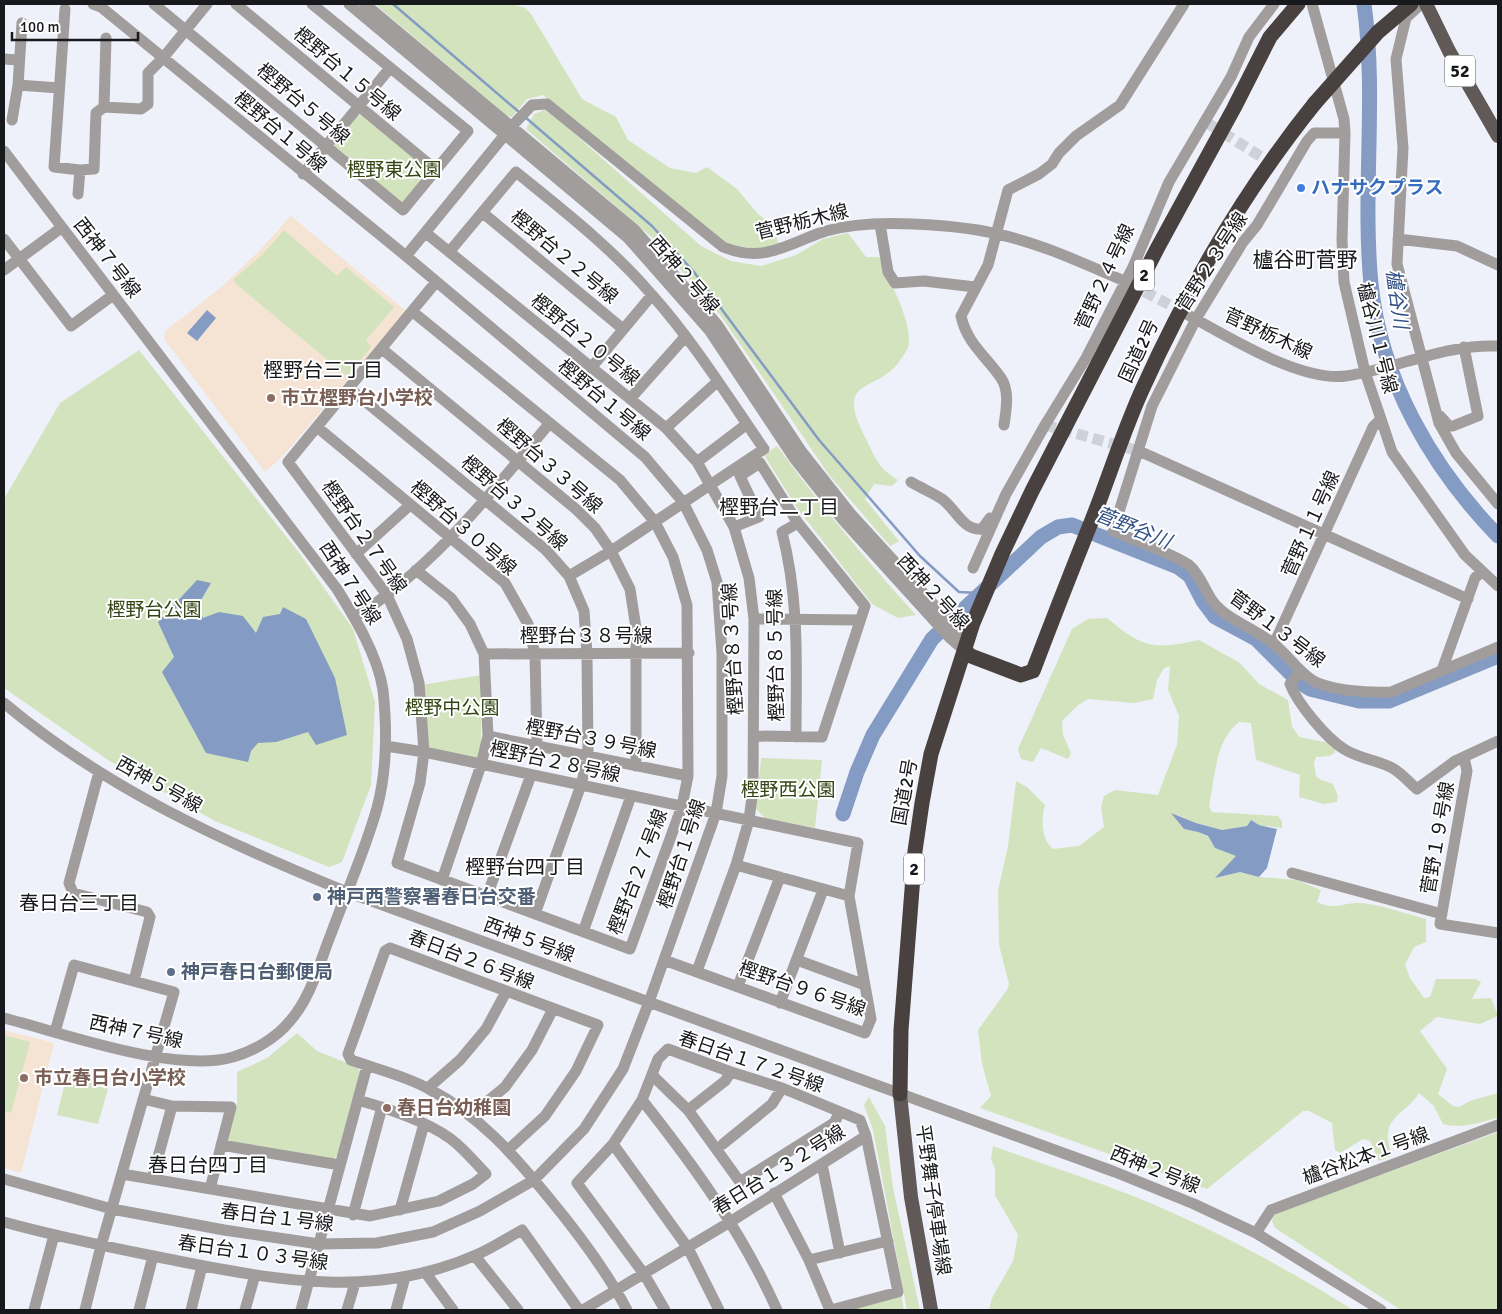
<svg xmlns="http://www.w3.org/2000/svg" width="1502" height="1314" viewBox="0 0 1502 1314" font-family="Signika,'Noto Sans JP',sans-serif">
<rect width="100%" height="100%" fill="#eef1f9"/>
<path fill="#f5e4d3" d="M291,216L406,311L282,457L265,472L164,339L165,331L219,289L258,252Z
M4,1030L54,1043L21,1173L4,1168Z"/>
<path fill="#d2e3be" d="M375,4H512L525,8L531,14L582,99L616,117L628,140L670,168L696,173L707,167L737,189L758,214L774,226L779,247L764,250L724,244L543,95L527,99L512,117L507,116Z
M544,110L552,114L701,246L731,261L761,266L796,255L823,239L848,233L866,257H879C889,279 910,318 909,342C909,349 904,354 901,359C878,395 832,374 866,439C876,459 878,468 898,480L892,486L874,484L865,499L899,541L890,546L829,475L721,316L656,241L526,129L534,114Z
M362,115L428,168L427,174L405,202H398L333,147V144L356,116Z
M284,230L337,276L346,267L394,307L366,340L371,347L347,376L236,284L234,279L263,254Z
M139,350L300,554L353,629L375,702L371,785L342,862L329,867L215,821L108,760L4,688V499L60,403Z
M777,446C822,507 865,559 916,615L898,618L872,604L797,508L764,455Z
M1107,618C1143,648 1153,650 1199,640L1240,663L1259,684L1288,700L1292,726L1299,737L1329,743L1335,747V753L1329,756L1316,757L1314,763L1316,776L1321,780L1333,784L1338,796L1337,802L1324,804L1299,797L1300,775L1256,760L1251,723L1239,722C1215,740 1215,778 1209,806L1212,812L1278,816L1282,821V828L1259,825L1251,820L1247,826L1222,830L1196,823L1172,813L1184,829L1198,832L1208,837L1215,848L1237,856L1216,878L1240,872L1259,877L1297,880L1321,890L1317,902C1336,911 1343,902 1360,903C1375,903 1410,915 1426,919V942L1414,947L1405,965L1410,978L1424,998L1430,997L1436,979H1475L1481,982L1472,999L1491,998L1498,1016L1480,1024L1437,1017L1420,1031L1447,1069L1438,1094L1453,1106L1459,1107L1470,1101L1498,1093V1117C1482,1123 1460,1129 1443,1124L1434,1106L1419,1093C1411,1108 1389,1116 1388,1133C1387,1140 1390,1149 1392,1156L1379,1161L1370,1141L1363,1139L1340,1153L1335,1150L1332,1123L1309,1111H1303L1207,1189L980,1108L991,1096L982,1064L978,1030L1007,990L1009,984L999,945L998,891L1008,846L1016,781L1027,787L1045,805C1041,819 1041,839 1053,849L1079,846L1104,827L1101,808L1104,796L1115,790L1158,795L1177,745L1179,716L1168,690L1170,666L1164,668L1157,680L1153,699L1134,703L1088,699L1077,706L1062,721L1063,735L1071,753L1068,759L1041,748L1033,762L1021,759L1018,749L1072,629L1088,619Z
M481,675V754L478,759L430,749L427,743L422,685Z
M761,758L822,760L815,828L765,818L756,809Z
M297,1033L317,1051L357,1067L360,1071L338,1155L331,1161L231,1143L228,1140L237,1104V1072L267,1058Z
M4,1035L30,1042L11,1113L4,1111Z
M68,1071L95,1078L93,1085L108,1089L98,1124L57,1115Z
M869,1097L885,1126L893,1188L920,1310H907L873,1130L864,1105Z
M1498,1132V1310H1401L1275,1228L1272,1221L1274,1214Z
M993,1146C1039,1163 1087,1178 1133,1196C1210,1227 1283,1266 1353,1310H986H989L992,1298L1013,1261L1018,1235L995,1195V1169L991,1158Z
M901,1294L904,1310H843Z"/>
<path fill="#849bc4" d="M207,310L216,318L197,341L187,333Z
M197,580L211,583L198,605L203,618L219,612L243,616L256,633L263,617L280,614L283,607L306,619L335,678L347,735L316,745L308,732L276,742L258,743L251,751L248,762L206,753L162,672L174,657L158,622Z
M1171,813L1196,823L1222,830L1247,826L1251,820L1259,825L1277,829L1267,868L1259,877L1240,872L1215,878L1236,856L1215,848L1208,836L1198,832L1184,829Z"/>
<g fill="none" stroke-linecap="round" stroke-linejoin="round">
<path stroke="#849bc4" stroke-width="2.5" d="M393,4L519,112
M525,117L652,226L694,272L819,440L920,556L959,592L979,593"/>
<path stroke="#849bc4" stroke-width="15" d="M1364,4C1377,97 1362,191 1371,284C1381,380 1432,468 1498,536
M843,814L857,772L873,735L932,639L1041,537L1058,527L1072,525L1178,567L1190,576L1203,601L1215,617L1256,639L1299,682L1310,689L1359,701H1389L1498,656"/>
<path stroke="#ced1d8" stroke-width="11" stroke-dasharray="11 5.5" stroke-linecap="butt" d="M1209,124L1279,168
M1130,284L1187,314
M1045,425L1139,451"/>
<path stroke="#a19d9c" stroke-width="11" d="M154,4L403,210L468,131L312,4
M236,4L436,170
M349,4L628,238L709,330L794,458L843,520L949,637L965,651
M365,4L635,230L717,324L802,452L851,514L956,629L964,648
M1312,4L1344,119L1345,133L1342,240L1344,282L1365,372L1381,419L1392,452L1465,555L1498,586
M1421,4L1406,18L1396,59L1403,148L1397,264L1439,423L1456,453L1498,504
M65,9L54,167L80,170L94,169L96,113L104,107L106,38
M4,59L18,60
M18,85L59,88
M104,107L141,109L148,104V73L163,58L207,4
M12,120L18,85L22,23
M1345,133H1314L1307,141L1257,225L1243,242L1196,319L1152,406L1113,531C1132,539 1174,554 1189,565C1204,578 1206,599 1222,611C1238,624 1258,631 1274,644C1288,655 1297,670 1312,680C1330,691 1370,693 1391,692L1498,647
M4,151L337,589C355,618 378,656 383,690C387,728 387,771 377,808C365,851 346,893 331,934C319,964 311,997 290,1021C276,1038 254,1051 233,1057C176,1074 62,1033 4,1018
M303,174L390,68
M78,194L80,170
M483,213L623,329
M880,224L888,272L895,283L924,281L975,287
M426,233L666,428L697,462L734,527L749,578L754,619L753,789L749,820L736,865L697,971
M4,239L71,326L113,295
M1398,239L1457,246L1498,265
M450,251L516,172C564,211 612,248 652,295C694,342 728,397 764,449L611,551L569,576
M406,256L512,126L532,105L547,104L723,247C761,262 781,248 817,234C833,228 855,225 872,224C906,222 965,226 997,234C1040,243 1082,263 1122,280
M4,270L61,228
M413,312L620,480L655,522L673,557L687,605L688,776L682,806L630,949L397,863L420,783L424,752L419,683L407,639L387,595L288,462L436,282
M1188,315C1229,337 1300,382 1346,376C1398,369 1442,344 1498,346
M382,349L577,510L595,528L611,551L630,589L636,628V766
M591,368L652,295
M349,388L546,550L569,576L584,611L587,654L588,757L581,785L535,914
M630,399L685,337
M1440,416L1449,426H1453L1478,416L1464,347
M1004,425C1006,411 1010,391 1001,378C987,357 967,344 961,316L988,265L1008,190L1039,174L1052,164L1059,153L1076,136L1120,105L1184,4
M317,427L505,583L528,624L535,654L537,746
M666,428L717,382
M1139,451L1468,599
M697,462L747,424
M911,482C921,488 933,493 942,499C956,509 963,531 982,529L990,518
M734,527L759,517L740,476L760,463L798,523L865,606L822,737L754,736
M356,554L410,505
M973,568L1006,494L1045,425L1086,358L1133,267L1169,182L1231,77L1249,37L1274,4
M416,570L451,598L470,624L484,654L488,736L481,765L442,880
M355,617C433,568 490,494 549,424
M754,619L860,620
M1274,644L1373,427L1381,419
M484,654L689,653
M1442,670L1475,578L1482,571
M1301,671L1290,684C1298,704 1326,738 1344,749C1359,759 1379,760 1394,769C1402,774 1410,783 1417,789L1455,761L1498,741
M4,703C106,789 224,842 347,892L1115,1172L1194,1204L1256,1233L1381,1310
M488,736L688,776
M796,737C796,666 800,602 782,532L798,523
M386,746L424,752L858,843L849,896L871,1019L865,1033L664,960
M1464,757L1467,771L1440,924L1498,933
M99,772L69,883L73,893L147,912L150,917L134,981
M736,865L849,896
M1292,873L1442,914
M487,896L531,775
M583,932L631,796
M797,960L865,985
M738,986L780,877
M780,1003L823,890
M55,1032L74,965L174,992L101,1246L85,1310
M652,1075L688,1110L740,1182L834,1123L840,1112
M428,1088L460,1060L486,1029L506,992
M143,1099L172,1106L231,1107L210,1189
M642,1100L658,1059L668,1049L731,1072L782,1088L860,1120L866,1136
M688,1110L725,1081L731,1072
M471,1115L505,1087L532,1050L553,1009
M613,1144L688,1248L719,1310
M723,1144L772,1104L782,1088
M221,1145L340,1165
M509,1149L545,1116L576,1071L598,1025L390,948L385,951L348,1054L351,1060C376,1069 406,1076 429,1089C479,1115 514,1155 549,1198C578,1233 606,1270 627,1310
M822,1164L840,1253
M122,1174L370,1216L439,1201L473,1184L486,1174C477,1164 467,1153 457,1144C435,1124 386,1108 358,1100
M4,1179L112,1209L224,1230L319,1244L377,1243L433,1232L480,1211L534,1180L584,1129L623,1069L649,1002L716,813L722,776V653L717,582L707,550L683,502L645,457L406,256L101,7L93,4
M152,1179L172,1106
M774,1193L809,1260L830,1310
M400,1210L424,1124
M353,1215L382,1107
M4,1222C61,1238 119,1249 178,1261C280,1281 376,1299 476,1255C492,1248 507,1238 522,1230L579,1310
M1256,1233L1271,1210L1498,1125
M475,1256L518,1310
M809,1260L888,1241
M425,1272L453,1310
M34,1310L54,1235
M139,1310L153,1256
M191,1310L202,1266
M245,1310L255,1275
M301,1310L367,1066
M347,1310L355,1283
M396,1310L405,1277
M583,1310L730,1222L866,1136L898,1292L831,1310
M665,1310L644,1274L577,1183L613,1144L642,1100C695,1167 742,1232 777,1310"/>
<path stroke="#605957" stroke-width="14" d="M1426,4L1449,51L1498,136
M900,1094L911,1197L931,1310"/>
<path stroke="#49413f" stroke-width="15" d="M965,651L971,656L1021,675L1033,671C1052,621 1072,570 1092,520C1109,477 1123,432 1142,390C1188,288 1245,190 1315,103
M900,1094L901,1030L915,851L922,803L931,754L973,623L1002,554L1032,491L1158,247L1234,108L1270,37L1298,4"/>
<path stroke="#49413f" stroke-width="15" d="M1315,103L1378,32L1411,4"/>
</g>
<circle fill="#3f7fe0" stroke="#fff" stroke-width="2" cx="1301" cy="188" r="5"/>
<g fill="#8d6e63" stroke="#fff" stroke-width="2">
<circle cx="271" cy="398" r="5"/>
<circle cx="24" cy="1078" r="5"/>
<circle cx="387" cy="1108" r="5"/>
</g>
<g fill="#5c6f8a" stroke="#fff" stroke-width="2">
<circle cx="317" cy="897" r="5"/>
<circle cx="171" cy="972" r="5"/>
</g>
<g text-anchor="middle" dominant-baseline="central" stroke-width="4" stroke-linejoin="round" paint-order="stroke">
<g fill="#fff" stroke="#5d5e60" stroke-width="1">
<rect x="1445" y="55.5" width="30" height="31" rx="4"/>
<rect x="1134" y="259.5" width="20" height="31" rx="4"/>
<rect x="904" y="853.5" width="20" height="31" rx="4"/>
</g>
<g font-size="18" font-weight="bold" fill="#18191c">
<text x="1460" y="71">52</text>
<text x="1144" y="275">2</text>
<text x="914" y="869">2</text>
</g>
<g font-size="19" fill="#18191c" stroke="#fff">
<text transform="translate(347 74) rotate(40)">樫野台１５号線</text>
<text transform="translate(303 104) rotate(40)">樫野台５号線</text>
<text transform="translate(280 132) rotate(40)">樫野台１号線</text>
<text transform="translate(802 222) rotate(-14)">菅野栃木線</text>
<text transform="translate(564 257) rotate(40)">樫野台２２号線</text>
<text transform="translate(107 258) rotate(52)">西神７号線</text>
<text transform="translate(1212 262) rotate(-57)">菅野２３号線</text>
<text transform="translate(684 275) rotate(49)">西神２号線</text>
<text transform="translate(1105 277) rotate(-65)">菅野２４号線</text>
<text transform="translate(1268 334) rotate(25)">菅野栃木線</text>
<text transform="translate(1377 338) rotate(76)">櫨谷川１号線</text>
<text transform="translate(585 340) rotate(39)">樫野台２０号線</text>
<text transform="translate(1139 351) rotate(-65)">国道2号</text>
<text transform="translate(604 400) rotate(40)">樫野台１号線</text>
<text transform="translate(549 466) rotate(41)">樫野台３３号線</text>
<text transform="translate(514 503) rotate(41)">樫野台３２号線</text>
<text transform="translate(1311 524) rotate(-66)">菅野１１号線</text>
<text transform="translate(463 528) rotate(41)">樫野台３０号線</text>
<text transform="translate(364 537) rotate(55)">樫野台２７号線</text>
<text transform="translate(350 583) rotate(57)">西神７号線</text>
<text transform="translate(933 592) rotate(47)">西神２号線</text>
<text transform="translate(1277 629) rotate(37)">菅野１３号線</text>
<text x="586" y="636">樫野台３８号線</text>
<text transform="translate(733 649) rotate(-93)">樫野台８３号線</text>
<text transform="translate(776 655) rotate(-91)">樫野台８５号線</text>
<text transform="translate(591 739) rotate(11)">樫野台３９号線</text>
<text transform="translate(555 762) rotate(12)">樫野台２８号線</text>
<text transform="translate(159 785) rotate(29)">西神５号線</text>
<text transform="translate(905 792) rotate(-80)">国道2号</text>
<text transform="translate(1438 838) rotate(-80)">菅野１９号線</text>
<text transform="translate(682 854) rotate(-72)">樫野台１号線</text>
<text transform="translate(638 872) rotate(-69)">樫野台２７号線</text>
<text transform="translate(529 940) rotate(20)">西神５号線</text>
<text transform="translate(471 960) rotate(21)">春日台２６号線</text>
<text transform="translate(802 989) rotate(19)">樫野台９６号線</text>
<text transform="translate(136 1032) rotate(12)">西神７号線</text>
<text transform="translate(751 1062) rotate(19)">春日台１７２号線</text>
<text transform="translate(1366 1156) rotate(-20)">櫨谷松本１号線</text>
<text transform="translate(779 1170) rotate(-32)">春日台１３２号線</text>
<text transform="translate(1155 1170) rotate(22)">西神２号線</text>
<text transform="translate(933 1200) rotate(82)">平野舞子停車場線</text>
<text transform="translate(277 1218) rotate(7)">春日台１号線</text>
<text transform="translate(253 1253) rotate(8)">春日台１０３号線</text>
</g>
<g font-size="19" fill="#324412" stroke="#fff">
<text x="394" y="170">樫野東公園</text>
<text x="154" y="610">樫野台公園</text>
<text x="452" y="708">樫野中公園</text>
<text x="788" y="790">樫野西公園</text>
</g>
<g font-size="19" font-weight="bold" fill="#366cbe" stroke="#fff" text-anchor="start">
<text x="1311" y="188">ハナサクプラス</text>
</g>
<g font-size="19" font-weight="bold" fill="#785e54" stroke="#fff" text-anchor="start">
<text x="281" y="398">市立樫野台小学校</text>
<text x="34" y="1078">市立春日台小学校</text>
<text x="397" y="1108">春日台幼稚園</text>
</g>
<g font-size="19" font-weight="bold" fill="#4e5e75" stroke="#fff" text-anchor="start">
<text x="327" y="897">神戸西警察署春日台交番</text>
<text x="181" y="972">神戸春日台郵便局</text>
</g>
<g font-size="20" font-style="italic" fill="#335186" stroke="#fff">
<text transform="translate(1397 299) rotate(82)">櫨谷川</text>
<text transform="translate(1133 528) rotate(22)">菅野谷川</text>
</g>
<g font-size="20" fill="#18191c" stroke="#fff">
<text x="323" y="370">樫野台三丁目</text>
<text x="779" y="507">樫野台二丁目</text>
<text x="525" y="867">樫野台四丁目</text>
<text x="79" y="903">春日台三丁目</text>
<text x="208" y="1165">春日台四丁目</text>
</g>
<g font-size="21" fill="#18191c" stroke="#fff">
<text x="1305" y="260">櫨谷町菅野</text>
</g>
</g>
<rect width="1502" height="1314" fill="none" stroke="#18191c" stroke-width="10"/>
<path d="M12 32v8h126v-8" fill="none" stroke="#18191c" stroke-width="2.5"/>
<text x="20" y="32" font-size="15" fill="#18191c" stroke="#ffffff" stroke-width="4" paint-order="stroke">100 m</text>
</svg>
